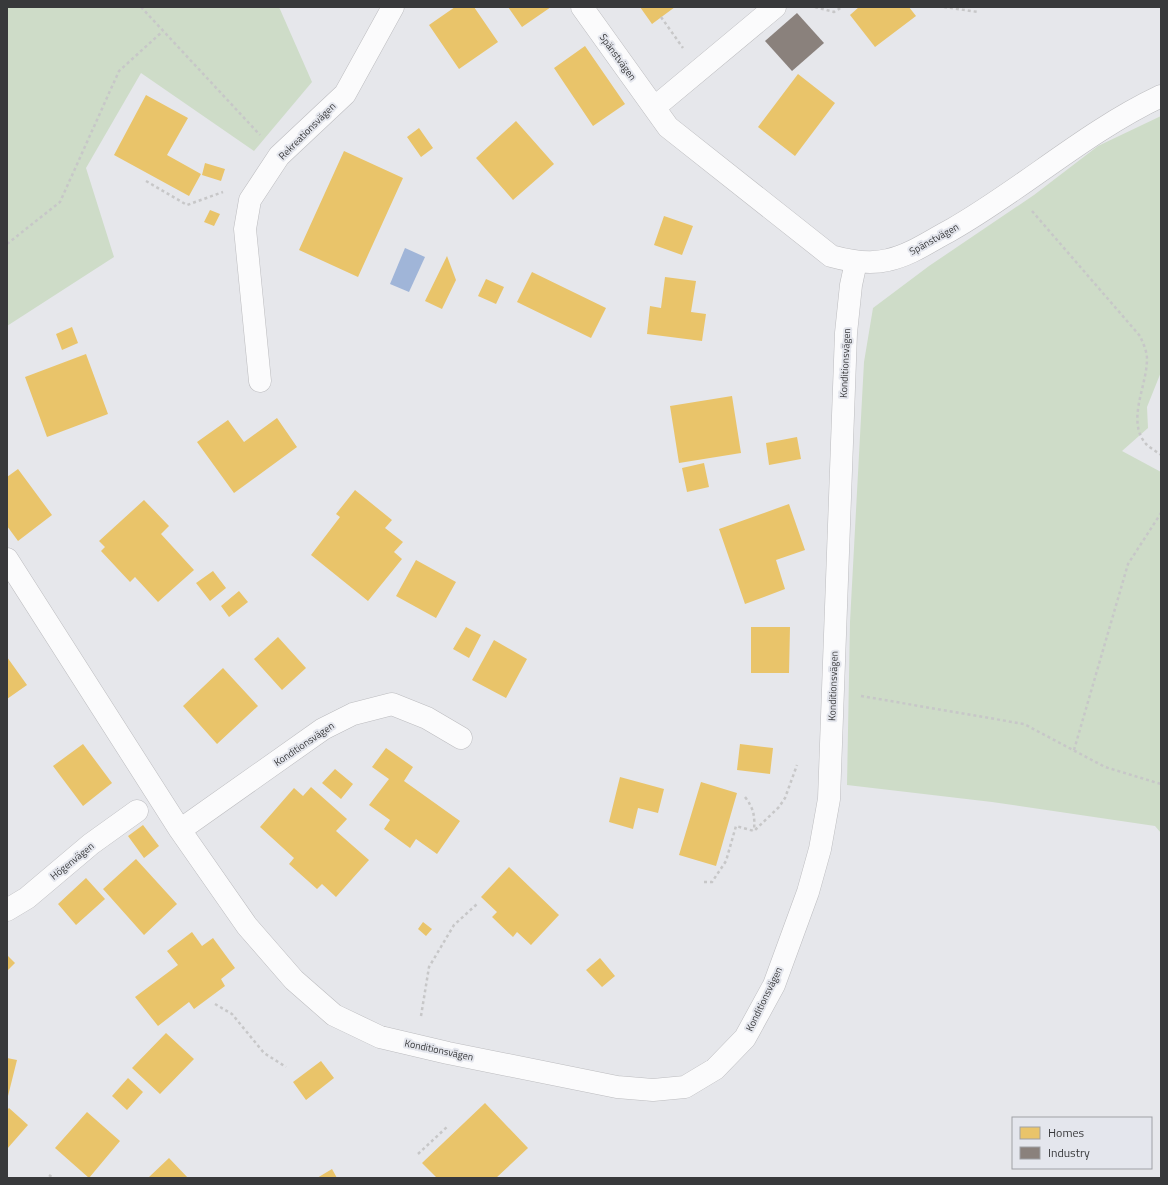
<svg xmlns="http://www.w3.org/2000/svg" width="1168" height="1185" viewBox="0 0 1168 1185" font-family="'Titillium Web',sans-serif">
<rect width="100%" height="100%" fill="#e6e7eb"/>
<path fill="#cedcc8" d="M7,7H279L312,82L254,151L141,73L86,168L114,257L7,326Z
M1161,116V372L1147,407L1148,428L1122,451L1161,472V833L1155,826L992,802L847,785L850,622L864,362L873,308L929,266L1034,195L1098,146Z"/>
<path fill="#a0b5d8" d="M405,248L425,257L409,292L390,284Z"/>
<path fill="#e9c46a" d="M455,7H474L498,42L459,69L429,25Z
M508,7H551L522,27Z
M640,7H675L652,24Z
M859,7H909L916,16L875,47L850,15Z
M585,46L625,104L593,126L554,68Z
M798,74L835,103L795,156L758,127Z
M146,95L188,118L167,155L201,174L189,196L114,155Z
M516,121L554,164L513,200L476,158Z
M419,128L433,148L421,157L407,137Z
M344,151L403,178L358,277L299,250Z
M205,163L225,169L221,181L202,175Z
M210,210L220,214L214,226L204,222Z
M664,216L693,226L682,255L654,245Z
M447,256L456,280L442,309L425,301Z
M532,272L606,308L591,338L517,302Z
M665,277L696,281L691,312L706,314L702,341L647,334L650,306L661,308Z
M486,279L504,287L496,304L478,296Z
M72,327L78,343L62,350L56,334Z
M86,354L108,414L47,437L25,377Z
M732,396L741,453L679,463L670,406Z
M277,418L297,447L234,493L197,442L228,420L244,442Z
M797,437L801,459L769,465L766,443Z
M704,463L709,487L687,492L682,468Z
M18,469L52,515L18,541L7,526V477Z
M355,490L392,520L385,528L403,542L394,552L402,559L368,601L311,555L340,517L336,514Z
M144,500L169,526L161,534L194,570L158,602L135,577L130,582L101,551L105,547L99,541Z
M789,504L805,550L776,560L785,589L745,604L719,529Z
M416,560L456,582L436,618L396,596Z
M213,571L226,588L210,601L196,583Z
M239,591L248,602L229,617L221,606Z
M466,627L481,635L469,658L453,649Z
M751,627H790L789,673H751Z
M278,637L306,668L282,690L254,659Z
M494,640L527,659L506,698L472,680Z
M7,657L27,685L7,699Z
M223,668L258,706L217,744L183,706Z
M83,744L112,783L83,806L53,766Z
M740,744L773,748L770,774L737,770Z
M386,748L413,767L404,781L460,821L437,854L416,839L410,848L384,829L390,820L369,805L389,779L372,767Z
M335,769L353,784L341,799L322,783Z
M620,777L664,789L658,813L638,808L633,829L609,822Z
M701,782L737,793L716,866L679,855Z
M311,787L347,819L336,831L369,860L336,897L322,884L317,889L289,864L294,858L260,827L294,788L303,796Z
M143,825L159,846L144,858L128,836Z
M136,859L177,904L144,935L103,889Z
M509,867L559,915L531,945L517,932L513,937L492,917L497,912L481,897Z
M86,878L105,899L76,925L58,904Z
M423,922L432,929L426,936L418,929Z
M192,932L202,946L213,938L235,968L221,979L225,986L194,1009L189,1002L158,1026L135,997L178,965L167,951Z
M7,955L15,963L7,971Z
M600,958L615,976L602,987L586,970Z
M166,1033L194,1059L160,1094L132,1068Z
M7,1058L17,1060L8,1096H7Z
M321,1061L334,1078L306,1100L293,1082Z
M128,1078L143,1092L127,1110L112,1096Z
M485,1103L528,1148L496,1178H437L422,1163Z
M9,1108L28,1125L7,1149V1110Z
M87,1112L120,1141L89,1178L55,1148Z
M169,1158L188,1178H148Z
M332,1169L337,1178H317Z"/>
<path fill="#8a817c" d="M797,13L824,43L792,71L765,41Z"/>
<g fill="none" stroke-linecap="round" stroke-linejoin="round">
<g stroke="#bcbcbf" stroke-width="23">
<path id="street" d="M582,7L668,127L831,256C849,261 869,265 888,260C911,255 930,241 951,230C1023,189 1085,132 1161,96
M655,107L775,7
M260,381L245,229L250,200L279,156L345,94L393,7
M7,559L180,830L247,926L294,980L334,1015L380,1037L448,1053L617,1087L653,1090L685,1087L715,1069L745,1038L774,985L808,892L820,849L829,799L846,333L851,285L856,262
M180,830L323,729L353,714L392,704L427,718L461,738
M7,910L27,898L91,844L137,811"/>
</g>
<path stroke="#c7c7c8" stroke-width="2.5" stroke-dasharray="3 3" stroke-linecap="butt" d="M141,7L260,135
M815,7L834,12L842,7
M944,7L978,12
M661,17L683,48
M146,181L187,205L223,192
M1032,211L1140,336C1143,343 1147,351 1147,359C1147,386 1126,421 1146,444C1150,448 1156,451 1161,455
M7,244L60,202L119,71L163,31
M861,696L1024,724L1105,767L1161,784
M1074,750L1128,564L1161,513
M745,797C754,809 755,816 754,831
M704,882H712L726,861L736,826L754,831L779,807L785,798L797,765
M215,1004L232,1014L264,1053L286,1067
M421,1016L429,967L454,925L477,904
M418,1154L448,1126
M49,1175L53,1178"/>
<use href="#street" stroke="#fbfbfc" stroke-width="22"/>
</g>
<g text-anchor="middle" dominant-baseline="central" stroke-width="4" stroke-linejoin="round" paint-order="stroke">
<g font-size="10" fill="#38393b" stroke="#e4e6ed">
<text transform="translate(618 57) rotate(54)">Spänstvägen</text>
<text transform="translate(307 131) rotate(-45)">Rekreationsvägen</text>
<text transform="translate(934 239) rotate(-29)">Spänstvägen</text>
<text transform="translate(845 363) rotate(-87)">Konditionsvägen</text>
<text transform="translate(833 686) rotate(-88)">Konditionsvägen</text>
<text transform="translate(304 744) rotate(-34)">Konditionsvägen</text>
<text transform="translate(72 861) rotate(-39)">Högenvägen</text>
<text transform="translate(764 999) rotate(-64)">Konditionsvägen</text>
<text transform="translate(439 1050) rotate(12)">Konditionsvägen</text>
</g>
</g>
<rect width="1168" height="1185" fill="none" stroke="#38393b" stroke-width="16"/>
<rect x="1012" y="1117" width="140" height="52" fill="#e4e6ed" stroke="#9fa1a6"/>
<rect x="1020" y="1127" width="20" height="12" fill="#e9c46a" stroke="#9fa1a6"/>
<text x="1048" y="1137" font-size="12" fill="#38393b">Homes</text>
<rect x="1020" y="1147" width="20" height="12" fill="#8a817c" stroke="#9fa1a6"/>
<text x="1048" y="1157" font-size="12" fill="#38393b">Industry</text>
</svg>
